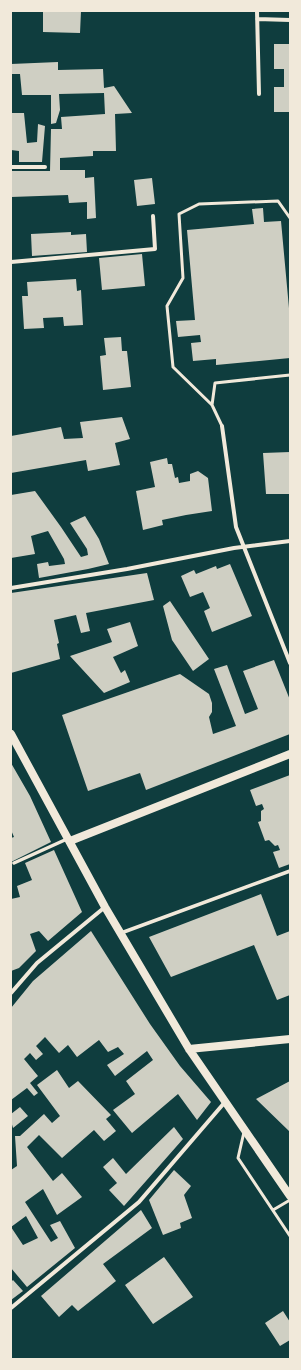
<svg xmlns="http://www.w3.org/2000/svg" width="301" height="1370" viewBox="0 0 301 1370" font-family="'Roboto Serif',serif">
<rect width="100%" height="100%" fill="#0f3d3e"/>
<path fill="#cfcfc3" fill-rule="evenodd" d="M43,11H81L80,33L43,32Z
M274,44H290V112H274V87H284V69H274Z
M58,62V70L103,69L104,88L114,86L132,113L115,114L116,151H93V156L60,158V170H85V178L94,177L96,218L87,219V202L69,203L68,195L11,197V171H50L51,129H62L61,117L105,114L104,93L59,94L60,110L56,123L51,124V95H22L20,74H11V64Z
M11,113H24L27,143L37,142L38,124L45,126L42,162H19V151L11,150Z
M152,178L155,204L137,206L134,180Z
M263,208L264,222L281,221L290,319V358L216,365V359L193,361L191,343L201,342L200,335L178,337L176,321L195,320L187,230L254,224L252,209Z
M71,232V235L86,234L87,252L32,256L31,234Z
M142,254L145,286L102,290L99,258Z
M76,279L77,291L81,290L83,325L64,326L63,317L43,318L44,328L24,329L22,296H28L27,282Z
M121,337L122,351H127L131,387L103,390L100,356L106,355L104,338Z
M122,417L130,439L115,443L120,465L88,471L86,460L11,473V436L61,427L64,439L83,438L80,422Z
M290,452V494H266L263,453Z
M167,458L168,464H172L175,478L178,477L179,483L190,481V474L198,471L208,478L212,511L186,515L162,520L163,525L143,530L136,491L155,487L150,462Z
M35,491L61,527L81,557L88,555L87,549L70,523L85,516L99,539L109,564L88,569L39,578L37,564L48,562L49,566L65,564L64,559L48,531L31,536L35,554L11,558V495Z
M230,564L252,616L212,632L204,611L210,608L203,592L190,597L181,576L194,570L196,574L216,566L217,569Z
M147,573L154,600L86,613L90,631L81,633L76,615L54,620L59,643L57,644L60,659L11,673V593Z
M170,601L209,659L193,671L172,640L163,606Z
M130,622L138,646L113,657L121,673L125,670L130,682L104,693L70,656L112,642L107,629Z
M274,660L290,700V734L146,790L140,773L88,791L62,715L180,674L209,694L212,703V712L209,717L213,734L236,726L214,669L227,665L245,714L258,709L243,671Z
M11,763L30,796L51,842L11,862V838L14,837L11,830Z
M290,775V864L279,868L273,852L280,850L278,845L275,846L269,840L265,841L258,822L261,821V811L264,809L262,804L256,806L250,790Z
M54,850L82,912L48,941L39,931L30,934L36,951L19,968L11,971V899L20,897L17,886L32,880L25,863Z
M261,894L277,936L290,931V995L277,1000L254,945L171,977L149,937Z
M91,931L150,1024L180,1066L211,1102L197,1120L178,1094L132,1133L113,1110L135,1094L126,1081L153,1060L147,1051L115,1076L107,1065L124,1054L118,1047L108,1052L99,1040L77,1057L68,1045L59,1053L45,1037L36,1046L43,1054L36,1060L30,1053L24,1059L38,1076L30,1083L38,1093L34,1096L27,1088L11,1100V1008L33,981Z
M57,1070L69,1088L78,1081L111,1115L106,1119L116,1131L104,1141L94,1130L62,1158L39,1135L27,1147L53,1181L62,1173L82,1197L57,1215L43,1189L25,1202L51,1242L58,1238L50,1225L60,1221L75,1248L27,1287L11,1268V1170L17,1166L15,1136H20L44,1114L52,1123L60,1116L37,1085ZM26,1216L38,1238L23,1245L11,1227Z
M290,1081V1132L256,1099Z
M20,1107L28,1116L13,1128L11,1121V1114Z
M174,1127L183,1139L124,1206L109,1190L117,1183L103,1167L113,1158L126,1174Z
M174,1170L191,1186L184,1195L192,1218L180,1223L181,1228L163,1235L149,1200Z
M141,1210L152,1228L103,1264L116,1281L78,1311L72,1305L59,1317L41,1296Z
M164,1257L193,1297L153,1324L125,1285Z
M13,1280L23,1291L11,1300V1282Z
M283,1311L290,1322V1340L280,1346L265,1323Z"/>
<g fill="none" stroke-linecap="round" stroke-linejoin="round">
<path stroke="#f1e9da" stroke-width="3" d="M212,405L215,383L290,375
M222,426L212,405L173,367L167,306L183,278L179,214L199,204L278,201L290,218
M244,1132L238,1158L290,1236
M273,1210L290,1200"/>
<path stroke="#f1e9da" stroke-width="3.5" d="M14,863L67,839
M121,933L290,871"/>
<path stroke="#f1e9da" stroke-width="4" d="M257,11L259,94
M257,19L290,20
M11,167H45
M11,262L155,249L153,216
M222,426L236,527L290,663
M11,588L127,569L234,548L290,541
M11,993L37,963L105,907
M11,1308L139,1202L225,1102"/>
<path stroke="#f1e9da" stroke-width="8" d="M11,734L105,907L189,1049L290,1196
M70,841L290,754
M189,1049L290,1039"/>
</g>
<rect width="301" height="1370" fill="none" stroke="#f1e9da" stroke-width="24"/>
</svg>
